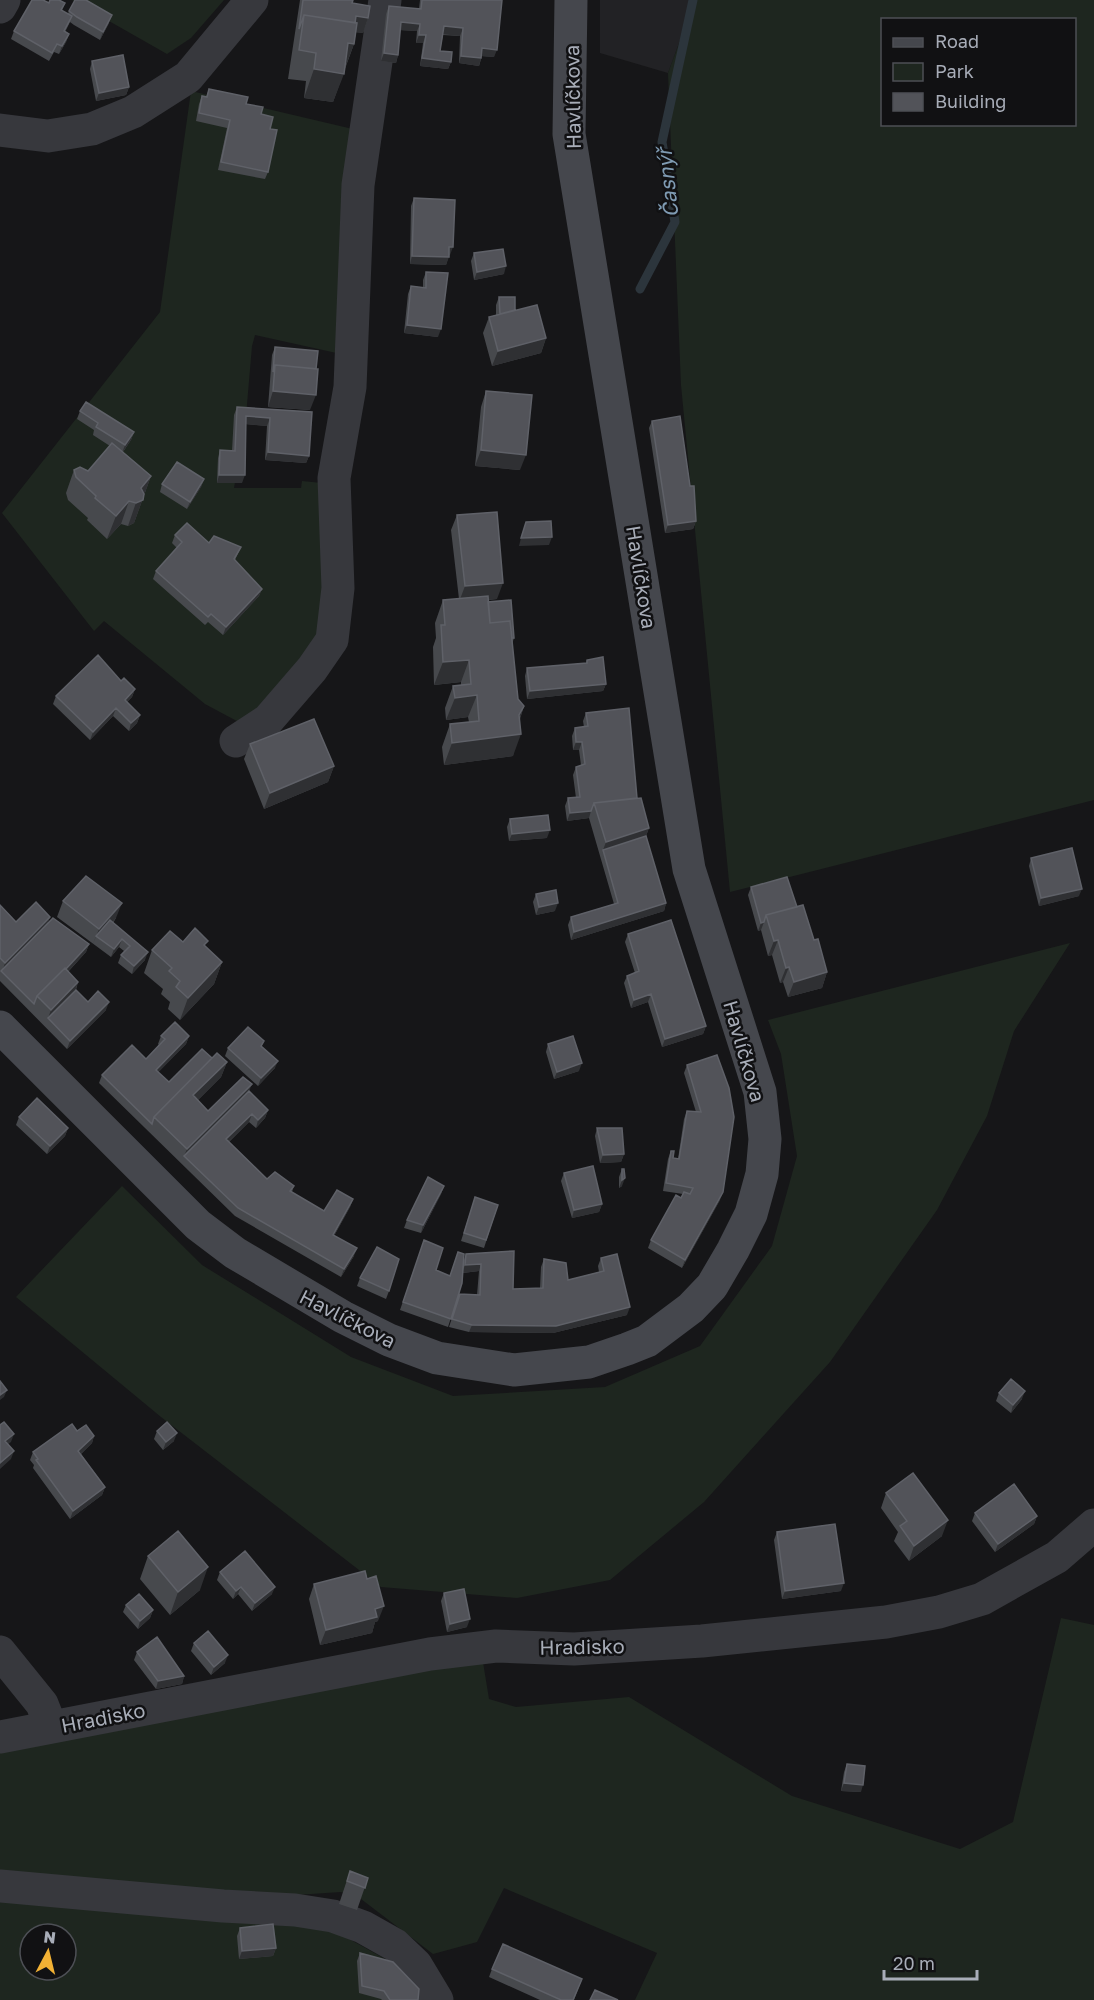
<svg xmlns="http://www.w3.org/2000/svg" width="1094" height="2000" viewBox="0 0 1094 2000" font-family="'Golos Text',sans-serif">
<rect width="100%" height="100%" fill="#161618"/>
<path fill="#222225" d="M600,0H695L668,73L600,53Z"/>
<path fill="#1e261f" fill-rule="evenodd" d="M72,0H224L191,38L167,54Z
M695,0H1094V800L730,892L681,385L668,73ZM882,20H1074V124H882Z
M191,91L357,130L341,354L255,335L252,346L246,416L234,488H301L302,481L322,483L325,643L248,727L205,704L104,621L94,631L2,513L160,312Z
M1070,943L1014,1031L987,1116L937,1210L830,1362L704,1502L610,1580L517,1598L381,1587L161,1417L16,1297L122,1186L202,1265L351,1357L453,1396L605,1387L700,1346L772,1246L797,1156L781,1054L768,1020Z
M1061,1618L1094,1625V2000H635L657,1953L504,1888L477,1942L433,1954L361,1899L341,1892L250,1898L0,1877V1753L482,1656L489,1699L516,1707L629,1697L792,1796L960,1849L1013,1822Z
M0,1898L331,1929L398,1966L420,2000H0ZM30,1934H66V1970H30Z"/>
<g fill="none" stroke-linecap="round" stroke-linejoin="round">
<path stroke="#2c353c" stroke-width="9" d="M640,289L675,222L662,142L693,0"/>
<path stroke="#37383d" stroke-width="33" d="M0,7L4,0
M0,130L48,136L92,129L133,112L188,77L252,0
M236,741L268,720L312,669L332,640L338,588L334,478L350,387L358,185L385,0
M0,1652L42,1704L51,1727
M0,1737L430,1654L496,1646L574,1649L702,1641L886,1622L939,1612L982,1599L1057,1557L1094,1525
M0,1886L223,1906L295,1910L333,1916L363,1927L395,1945L416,1965L437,2000"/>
<path stroke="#45474d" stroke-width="33" d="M0,1027L198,1225L235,1253L343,1317L389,1340L437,1358L514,1370L589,1362L627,1349L647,1341L691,1308L712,1286L733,1250L751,1214L762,1174L765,1139L760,1092L689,869L569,134L571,0"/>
</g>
<path fill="#47494d" d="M300,0H353L352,3L368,18L363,33L356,32L354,44L333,102L304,98L306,81L288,79Z
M420,0H502L494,57L482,56L479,66L459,63L460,36L443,35L440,51L451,62L448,69L420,66L423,43H416L417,31L400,30L398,55L396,63L381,61L386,14L389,6L419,9Z
M49,3H65L62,11L68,14L69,11L109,23L100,40L74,25L70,22L65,32L69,34L66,42L59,54L54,52L49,61L11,39L14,31Z
M92,61L129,87L126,95L96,101L90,69Z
M209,89L246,104L261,114L270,129L268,172L265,179L218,170L227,128L196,121L199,104L202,96L206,97Z
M414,198L450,255H449L446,265L410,264L411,206Z
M474,253L504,274L474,280L471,261Z
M426,272L438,337L404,333L408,294L411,286L423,288V280Z
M499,297L546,338L541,353L492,366L483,333L489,317L496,315V305Z
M275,347L310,410L268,407L272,355Z
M486,391L520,470L475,466L481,407Z
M237,407L312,412L309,456L306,463L265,460L267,426L246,424L242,483H217L218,458L220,450L232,451L234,415Z
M80,411L134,432L131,440L123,452L151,476L134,523L128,526L121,524L107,539L87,520L88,518L68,500L66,493L74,470L88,471L110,446L93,435L94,430L77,419Z
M652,421L696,521L693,529L665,533L649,428Z
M204,479L201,487L187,509L160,492L162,484Z
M457,515L497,599L488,600V602L514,638L512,644L518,699L524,706L520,719L513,756L444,765L442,747L450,724L469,722L468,717L446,720L445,708L453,686L461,685V682L434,685L433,647L436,638L435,623L443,600L459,599L451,530Z
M175,535L209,543L241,547L235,560L262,589L259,596L223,635L208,622L205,625L153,579L156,571L177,548L172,543Z
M587,660L606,684L603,691L527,699L525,676L527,668L586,663Z
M121,681L135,689L132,697L127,702L140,715L137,723L129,731L113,716L90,740L53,704L56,696Z
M586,713L637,798L649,828L646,836L666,903L664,911L571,940L568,925L571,917L614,904L589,818L567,821L565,806L568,798H576L573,775L576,767L581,765L579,750H573L572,736L575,728L584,727L583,721Z
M250,744L334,766L328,782L264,809L244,759Z
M510,819L547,838L509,841L507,827Z
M1031,858L1079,896L1039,906L1029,866Z
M751,887L797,907L814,940L827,972L822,988L788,997L783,982L780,983L772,955L768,956L761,930L758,931L748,895Z
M536,894L555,911L536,915L533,902Z
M63,901L116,918L113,923L145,960L132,974L118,963L121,955L124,951L119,947L111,957L57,917Z
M0,905L16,922L50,917L47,924L89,944L86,952L68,972L78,982L76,990L88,1002L106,1010L67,1049L0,981Z
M628,934L706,1026L703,1034L662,1047L648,1002L631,1008L624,983L627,976L635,973L625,942Z
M183,942L206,947L222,962L214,984L180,1020L168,1009L170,1002L161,994L163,989L144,973L152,950Z
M161,1036H189L186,1044L158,1072L169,1082L212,1058L227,1062L221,1077L198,1100L208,1111L249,1091L268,1110L265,1118L256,1128L249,1122L229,1142L267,1179L294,1186L292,1192L324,1211L353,1199L350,1207L334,1236L354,1256L341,1277L235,1216L99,1083L102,1075L146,1059L159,1045L158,1044Z
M548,1044L579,1071L554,1079L546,1052Z
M262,1047L275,1068L258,1086L225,1056L228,1048Z
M717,1055L720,1200L682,1268L648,1248L651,1240L683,1194L663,1191L668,1159L671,1151L673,1158L678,1159L684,1119L687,1111L696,1112L684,1073L687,1065Z
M19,1117L68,1128L65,1136L47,1154L16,1125Z
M597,1128L624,1154L621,1162L600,1163L595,1136Z
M622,1169V1186L619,1188V1177Z
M564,1173L602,1204L599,1212L572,1218L561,1181Z
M444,1186L441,1194L421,1233L404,1228L407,1220Z
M475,1197L498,1205L484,1248L461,1241Z
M424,1240L436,1270L450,1276L464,1260L466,1254L514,1251L513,1289L540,1288L541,1267L544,1259L568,1280L599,1272L598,1266L601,1258L627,1315L553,1333L469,1332L449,1327L460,1294L477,1295L479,1271L463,1273L462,1283L448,1327L400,1310Z
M360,1278L389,1291L386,1299L357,1286Z
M999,1393L1022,1399L1011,1413L996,1401Z
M77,1431L94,1436L92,1443L81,1454L105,1487L102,1495L70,1519L33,1468L34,1465L30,1460L33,1452Z
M157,1431L174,1441L163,1450L154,1439Z
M886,1493L942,1536L909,1561L894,1541L898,1532L881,1508Z
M975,1513L1037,1516L1034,1524L995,1552L972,1521Z
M777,1532L841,1591L782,1599L774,1540Z
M148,1556L200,1590L170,1615L140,1579Z
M220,1572L272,1594L252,1611L238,1594L233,1599L217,1580Z
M367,1579L378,1621L375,1622L372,1633L320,1645L309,1599L314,1584Z
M444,1593L467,1627L447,1632L441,1601Z
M126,1605L153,1610L150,1618L138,1629L123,1612Z
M194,1643L225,1663L211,1675L191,1651Z
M137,1652L184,1676L182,1684L156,1689L134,1660Z
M847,1764L861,1792L841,1791L844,1772Z
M350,1871L368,1878L357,1910L339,1904Z
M240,1928L276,1948L273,1956L239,1959L237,1936Z
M360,1953L418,2000H382L381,1999L359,1993L357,1961Z
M492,1969L582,1979L574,2000H540L489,1977Z"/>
<path fill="#2f3033" d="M112,15L109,23L100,40L103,32Z
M356,16L368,18L363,33L350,32Z
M401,22L420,24L417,31L398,30Z
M444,26L463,28L460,36L441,34Z
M69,34L66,42L59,54L62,46Z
M419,35H426L423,43H416Z
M348,43L354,44L343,73Z
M482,48L497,50L494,57L479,56Z
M384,53L398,55L396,63L381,61Z
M461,56L481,58L479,66L459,63Z
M422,58L451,62L448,69L420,66Z
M314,69L344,74L333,102L304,98Z
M129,87L126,95L96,101L99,93Z
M449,247H453L450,255H446Z
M412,256L449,257L446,265L410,264Z
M506,266L504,274L474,280L477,272Z
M407,325L441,329L438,337L404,333Z
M546,338L541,353L492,366L498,351Z
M273,391L316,395L310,410L268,407Z
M246,416L270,418L267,426L243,424Z
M134,432L131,440L122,453L125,445Z
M481,450L526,455L520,470L475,466Z
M268,452L309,456L306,463L265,460Z
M219,475H245L242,483H217Z
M151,476L134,523L128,526L141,488Z
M204,479L201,487L187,509L190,502Z
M129,501L121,524L107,539L116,516Z
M696,521L693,529L665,533L668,525Z
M552,537L549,545L519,546L521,538Z
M503,583L497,599L459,602L465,586Z
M262,589L259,596L223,635L226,627Z
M469,660L461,682L434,685L443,662Z
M606,684L603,691L527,699L530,691Z
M135,689L132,697L122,708L125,700Z
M477,695L468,717L446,720L455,698Z
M524,706L516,729L521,734L513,756L444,765L452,743L519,715Z
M116,708L113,716L90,740L93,732Z
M140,715L137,723L129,731L131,723Z
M576,742H582L579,750H573Z
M334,766L328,782L264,809L270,793Z
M591,811L589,818L567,821L570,813Z
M649,828L643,843L603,850L606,842Z
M550,830L547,838L509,841L512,834Z
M1082,889L1079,896L1039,906L1041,898Z
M122,903L116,918L99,938L96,936L93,944L99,929Z
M558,903L555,911L536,915L539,907Z
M666,903L664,911L571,940L574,932Z
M50,917L44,932L2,972L5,963Z
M764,922L761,930L758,931L761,923Z
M122,939L119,947L111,957L114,949Z
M778,940L772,955L768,956L774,941Z
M89,944L86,952L41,1001L39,998Z
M148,952L145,960L132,974L134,966Z
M222,962L214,984L180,1020L188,998Z
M789,967L783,982L780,983L786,968Z
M827,972L822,988L788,997L794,982Z
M78,982L73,998L48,1018L51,1010Z
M651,994L648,1002L631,1008L634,1000Z
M109,1002L106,1010L67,1049L70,1041Z
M706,1026L703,1034L662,1047L665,1039Z
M189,1036L186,1044L153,1078L156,1070Z
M278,1061L275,1068L258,1086L261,1078Z
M227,1062L221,1077L187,1111L193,1095Z
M582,1063L579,1071L554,1079L557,1072Z
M252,1084L246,1099L184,1156L187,1149Z
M268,1110L265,1118L256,1128L258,1120Z
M252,1114L249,1122L223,1147L226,1139Z
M68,1128L65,1136L47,1154L50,1146Z
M624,1154L621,1162L600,1163L603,1155Z
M625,1178L622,1186L619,1188L622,1180Z
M444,1186L441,1194L421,1233L423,1225Z
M723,1192L720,1200L682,1268L685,1260Z
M353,1199L350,1207L330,1243L333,1235Z
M602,1204L599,1212L572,1218L574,1210Z
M357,1248L354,1256L341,1277L344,1269Z
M481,1264L479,1271L462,1273L465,1265Z
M630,1307L627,1315L553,1333L469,1332L472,1325Z
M7,1390L4,1397L0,1400V1395Z
M1025,1391L1022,1399L1011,1413L1013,1405Z
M177,1433L174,1441L163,1450L166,1442Z
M14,1434L11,1442L2,1449L5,1441Z
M94,1436L92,1443L75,1459L78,1451Z
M14,1451L11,1459L0,1469V1463Z
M105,1487L102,1495L70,1519L73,1511Z
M1037,1516L1034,1524L995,1552L998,1544Z
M948,1520L942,1536L909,1561L914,1546Z
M208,1567L200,1590L170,1615L178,1592Z
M844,1583L841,1591L782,1599L785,1591Z
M241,1587L238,1594L233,1599L236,1591Z
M275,1587L272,1594L252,1611L255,1603Z
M384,1606L378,1621L375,1622L372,1633L320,1645L326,1630L375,1609Z
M153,1610L150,1618L138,1629L140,1621Z
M470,1619L467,1627L447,1632L450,1624Z
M228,1655L225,1663L211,1675L214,1667Z
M184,1676L182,1684L156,1689L158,1681Z
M844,1783L863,1785L861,1792L841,1791Z
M276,1948L273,1956L239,1959L242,1951Z"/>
<path fill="#525359" stroke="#5f6168" stroke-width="1.5" d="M32,0H43L49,3L50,0H59L65,3L61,10L72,16L64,31L69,34L62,46L57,44L52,53L14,31Z
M75,0H86L112,15L103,32L77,17L69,11Z
M303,0H353L352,3L370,6L368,18L356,16L355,23L304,15L299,29Z
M422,0H502L497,50L482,48L481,58L461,56L463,28L444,26L440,51L452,52L451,62L422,58L426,35H419L420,24L401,22L398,55L384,53L389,6L421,9Z
M304,15L357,23L354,44L348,43L344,74L314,69L316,53L299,50Z
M123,55L129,87L99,93L92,61Z
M209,89L248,97L246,104L263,107L261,114L273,117L270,129L277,130L268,172L221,162L230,120L199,113L202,96L207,97Z
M414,198L455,200L453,247H449V257L412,256Z
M503,249L506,266L477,272L474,253Z
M426,272L448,273L441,329L407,325L411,286L426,288Z
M499,297H515V310L500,314Z
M537,305L546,338L498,351L489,317Z
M275,347L318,351L316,369L275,365L273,372Z
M275,365L318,369L316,395L273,391Z
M486,391L532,395L526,455L481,450Z
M86,402L134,432L125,445L96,427L98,423L80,411Z
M237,407L312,412L309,456L268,452L270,418L246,416L245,475H219L220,450L235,451Z
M680,416L690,486H694L696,521L668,525L652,421Z
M112,443L151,476L141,488L144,494L143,500L136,503L129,501L116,516L95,498L96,496L76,477L74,470L80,467L88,471Z
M177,462L204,479L190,502L162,484Z
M497,512L503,583L465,586L457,515Z
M551,521L552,537L521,538L526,522Z
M187,523L209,543L214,536L241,547L234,559L262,589L226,627L211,614L208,617L156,571L182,542L175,535Z
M488,596L490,623L510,621L518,699L524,706L519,715L521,734L452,743L450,724L479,721L477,695L455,698L453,686L471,684L469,660L443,662L441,625H445L443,600Z
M511,600L514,638H512L510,621L490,623L488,602Z
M98,655L121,681L124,678L135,689L125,700L140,715L131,723L116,708L93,732L56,696Z
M603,657L606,684L530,691L527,668L587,663V660Z
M629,708L637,798L594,803L591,811L570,813L568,798L580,797L576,767L585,764L582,742H576L575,728L588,726L586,713Z
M314,719L334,766L270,793L250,744Z
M641,798L649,828L606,842L594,803Z
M548,815L550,830L512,834L510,819Z
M646,836L666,903L574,932L571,917L618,903L603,850Z
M1072,848L1082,889L1041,898L1031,858Z
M86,876L122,903L99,929L63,901Z
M787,877L797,907L766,915L764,922L761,923L751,887Z
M556,890L558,903L539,907L536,894Z
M36,902L50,917L5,963L0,958V905L16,922Z
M803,905L814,940L818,939L827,972L794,982L789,967L786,968L778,940L774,941L766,915Z
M53,918L89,944L66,969L65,968L37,996L34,1004L1,971Z
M110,920L148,952L134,966L121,955L130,946L122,939L114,949L96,936Z
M671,920L706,1026L665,1039L651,994L634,1000L627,976L639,971L628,934Z
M195,928L208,941L204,945L222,962L188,998L176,987L180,981L169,971L172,968L152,950L170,931L183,942Z
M65,968L78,982L51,1010L37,996Z
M76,990L88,1002L98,991L109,1002L70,1041L48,1018Z
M175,1022L189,1036L156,1070L169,1082L202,1049L212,1058L154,1117L152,1124L102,1075L132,1045L146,1059L165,1039L161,1036Z
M248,1027L264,1041L261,1046L278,1061L261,1078L228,1048Z
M573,1036L582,1063L557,1072L548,1044Z
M217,1053L227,1062L193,1095L208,1111L243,1077L252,1084L187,1149L154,1117Z
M717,1055L729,1088L734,1117L723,1192L685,1260L651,1240L676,1195L681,1198L684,1192L690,1194L693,1188L666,1183L671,1151H674L673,1158L679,1159L687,1111L701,1112L687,1065Z
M249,1091L268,1110L258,1120L252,1114L226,1139L267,1179L275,1172L294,1186L290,1191L324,1211L337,1190L353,1199L333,1235L357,1248L344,1269L238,1208L184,1156Z
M37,1098L68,1128L50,1146L19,1117Z
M597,1128H622L624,1154L603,1155Z
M593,1166L602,1204L574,1210L564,1173Z
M622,1169H624L625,1178L622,1180Z
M428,1177L444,1186L423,1225L407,1220Z
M475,1197L498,1205L486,1240L464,1233Z
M424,1240L443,1248L436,1270L450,1276L458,1252L464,1254L462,1283L451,1319L403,1302Z
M377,1247L399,1259L389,1291L360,1278Z
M514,1251L513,1289L543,1288L544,1259L566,1263L568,1280L604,1271L601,1258L617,1254L630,1307L556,1326L472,1325L452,1319L460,1294L480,1295L481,1264L465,1265L466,1254Z
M1011,1379L1025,1391L1013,1405L999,1393Z
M0,1381L7,1390L0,1395Z
M4,1422L14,1434L5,1441L14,1451L0,1463V1425Z
M167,1422L177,1433L166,1442L157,1431Z
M72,1424L77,1431L86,1425L94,1436L78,1451L105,1487L73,1511L36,1460L38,1459L33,1452Z
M913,1473L948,1520L914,1546L900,1526L907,1521L886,1493Z
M1014,1484L1037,1516L998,1544L975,1513Z
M835,1524L844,1583L785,1591L777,1532Z
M178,1531L208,1567L178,1592L148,1556Z
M245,1551L275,1587L255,1603L241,1587L236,1591L220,1572Z
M365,1571L367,1579L376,1576L384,1606L375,1609L377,1617L326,1630L314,1584Z
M464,1589L470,1619L450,1624L444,1593Z
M139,1594L153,1610L140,1621L126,1605Z
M208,1631L228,1655L214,1667L194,1643Z
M157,1637L184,1676L158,1681L137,1652Z
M847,1764L865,1766L863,1785L844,1783Z
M350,1871L368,1878L365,1888L347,1881Z
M273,1924L276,1948L242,1951L240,1928Z
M503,1944L582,1979L573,2000H561L492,1969Z
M360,1953L393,1962L419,1989L418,2000H390L384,1991L362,1986Z
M595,1990L618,2000H590Z"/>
<g text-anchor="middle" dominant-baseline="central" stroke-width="5" stroke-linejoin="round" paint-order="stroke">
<g font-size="20" fill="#a8adb8" stroke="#111113">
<text transform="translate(572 97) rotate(-91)">Havlíčkova</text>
<text transform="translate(642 577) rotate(81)">Havlíčkova</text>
<text transform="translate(745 1051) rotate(74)">Havlíčkova</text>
<text transform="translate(348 1318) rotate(27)">Havlíčkova</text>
<text transform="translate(582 1646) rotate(-1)">Hradisko</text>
<text transform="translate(103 1717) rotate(-11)">Hradisko</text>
</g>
<g font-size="21" font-style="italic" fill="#7f9bb3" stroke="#111113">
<text transform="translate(667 183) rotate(-96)">Časnýř</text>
</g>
</g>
<rect x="881" y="18" width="195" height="108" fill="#111113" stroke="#4d4f55" stroke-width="1.5"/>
<rect x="893" y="38" width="30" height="9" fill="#45474d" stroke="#4d4f55" stroke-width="1.5"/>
<text x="935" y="48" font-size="18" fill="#a8adb8">Road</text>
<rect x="893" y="63" width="30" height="18" fill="#1e261f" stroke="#4d4f55" stroke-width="1.5"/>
<text x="935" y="78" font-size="18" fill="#a8adb8">Park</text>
<rect x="893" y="93" width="30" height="18" fill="#525359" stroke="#4d4f55" stroke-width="1.5"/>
<text x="935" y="108" font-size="18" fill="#a8adb8">Building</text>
<g transform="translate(48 1952) rotate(7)"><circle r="28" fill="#111113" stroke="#4d4f55" stroke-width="1.5"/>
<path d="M0-4.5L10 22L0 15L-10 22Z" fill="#f2b134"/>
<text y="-9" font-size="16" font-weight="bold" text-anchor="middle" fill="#a8adb8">N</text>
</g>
<path d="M884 1970v9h93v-9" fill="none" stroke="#a8adb8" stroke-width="3"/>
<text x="893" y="1970" font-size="18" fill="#a8adb8" stroke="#111113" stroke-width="4.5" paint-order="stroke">20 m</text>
</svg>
